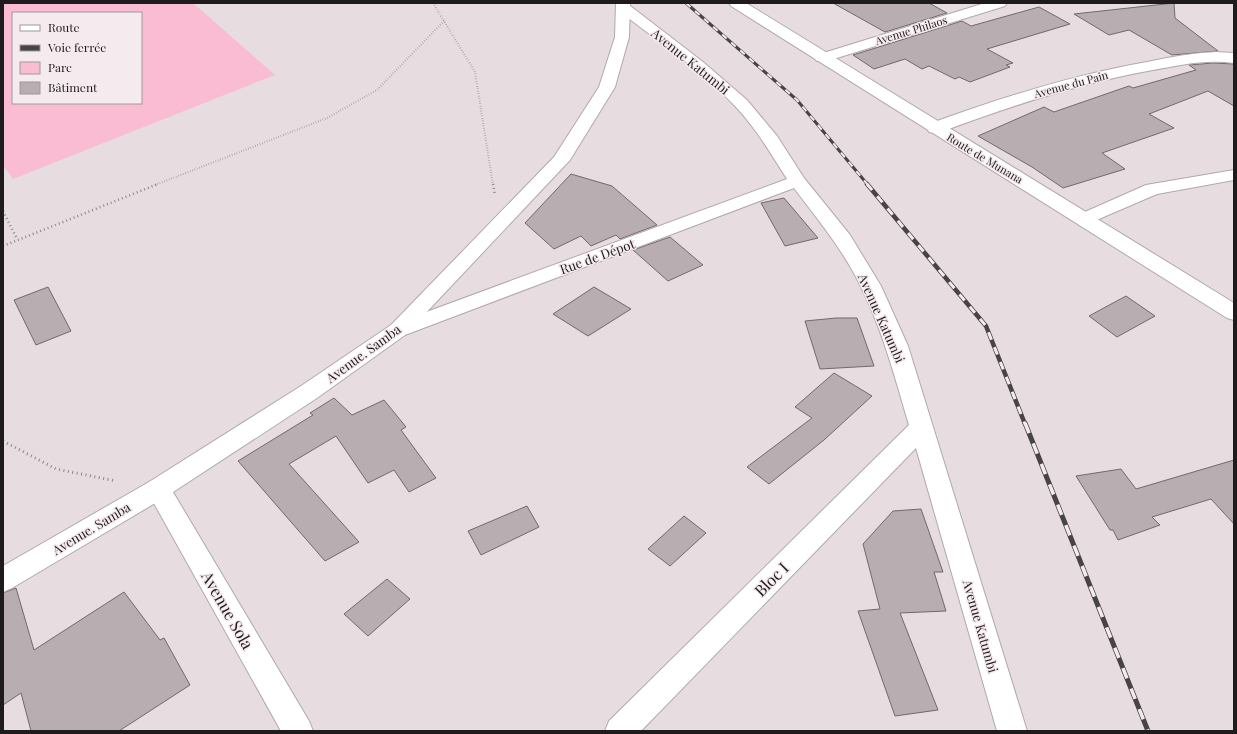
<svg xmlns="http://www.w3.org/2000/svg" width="1237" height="734" viewBox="0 0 1237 734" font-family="'Playfair Display',serif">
<rect width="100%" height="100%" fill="#e7dde1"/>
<path fill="#f9bcd2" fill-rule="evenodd" d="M3,3H193L275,75L13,179L3,165ZM13,13H141V103H13Z"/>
<path fill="#b8aeb1" stroke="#72696c" d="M833,3H929L947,13L885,32Z
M1174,3L1175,18L1218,51L1172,55L1129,30L1109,35L1074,14Z
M1039,7L1070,24L987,49L1013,63L1006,65L1010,67L970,82L959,77L955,79L929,66L922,69L905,59L874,69L853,55L962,21L971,26Z
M1213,63L1234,64V106L1208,91L1149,114L1174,128L1102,153L1125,169L1063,188L1032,167L978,136L1044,107L1054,112L1129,86L1133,88L1196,70L1189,65Z
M571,174L612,186L657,225L620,239L616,235L591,246L581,236L554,249L525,223Z
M784,198L818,238L785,246L761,203Z
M670,237L703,265L668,281L633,250Z
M48,287L71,331L36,345L14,300Z
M594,287L631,309L588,336L553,314Z
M1126,296L1155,316L1117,337L1089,316Z
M836,318H857L874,366L820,369L805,321Z
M834,373L872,396L824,440L769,484L747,467L812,418L795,407Z
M334,398L352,415L384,400L406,427L401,430L436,478L409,492L394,470L368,483L336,436L289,464L359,542L325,561L238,461L313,415L310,413Z
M1234,460V524L1211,499L1152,517L1160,525L1118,540L1113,530H1110L1076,476L1121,469L1136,489Z
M527,506L539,527L481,555L468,531Z
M921,509L943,572H934L946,611L900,613L938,710L895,716L858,611L880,609L863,544L893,511Z
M684,516L706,533L670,566L648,549Z
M387,579L410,599L368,636L344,614Z
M16,588L34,650L124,592L160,640L164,638L190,685L119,731H31L21,693L3,705V593Z"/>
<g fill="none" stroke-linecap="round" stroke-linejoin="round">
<g stroke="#b1a8ab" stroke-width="2">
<path id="minor" d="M985,3H1007L1005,6L827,61H817L814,58L817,55Z
M624,4L629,5L703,62L747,100L777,136L804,178L850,235L881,286L908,346L1027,731H997L916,448L641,731H605L609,721L909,425C895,378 883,331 861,287C844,251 818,220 794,188L405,335L398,337L391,335L387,330L391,325L787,179C771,154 756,128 735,106C701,70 658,41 619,11L617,8L619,5Z
M1216,52L1234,53V63C1206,59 1180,65 1153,70C1080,83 1010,106 941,132L935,133L929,132L927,128L929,124C1000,98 1073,75 1147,62C1170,57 1193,53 1216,52Z
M1234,170V180L1157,194L1085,225L1078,223L1076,219L1078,215L1146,185Z
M158,479L167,482L309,721L313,731H281L146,489L149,482Z"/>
</g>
<g stroke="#b1a8ab" stroke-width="2">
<path id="tertiary" d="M616,3H630L629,37L615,87L570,160L405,335L317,398L167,496L12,588L3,592V566L149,482L301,386L391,325L554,157L599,87L615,37Z"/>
</g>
<g stroke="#b1a8ab" stroke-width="2">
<path id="secondary" d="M729,3H746L1234,303V320L1227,318L731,6Z"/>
</g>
<path stroke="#8d8689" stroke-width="2" stroke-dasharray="0.5 2" stroke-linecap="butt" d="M433,3L475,72L493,185
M155,185L327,118L377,90L444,21"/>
<path stroke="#8d8689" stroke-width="2.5" stroke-dasharray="1 3" stroke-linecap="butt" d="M493,184L495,195
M3,211L17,239
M3,246L158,184"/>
<path stroke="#8d8689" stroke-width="3" stroke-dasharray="1 3.5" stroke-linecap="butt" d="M3,441L56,469L116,481"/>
<use href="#minor" fill="#fff" fill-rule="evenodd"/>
<use href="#tertiary" fill="#fff" fill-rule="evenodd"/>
<use href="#secondary" fill="#fff" fill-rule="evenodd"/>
<g stroke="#484344" stroke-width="3">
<path id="rail-far2" d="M686,3L797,100L868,185"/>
</g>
<g stroke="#484344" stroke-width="4.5">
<path id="rail-far1" d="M867,184L986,326L1025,424"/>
</g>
<g stroke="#484344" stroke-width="5">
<path id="rail" d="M1025,423L1148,731"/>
</g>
<use href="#rail-far2" stroke="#f5ebee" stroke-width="2" stroke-dasharray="6" stroke-linecap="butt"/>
<use href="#rail-far1" stroke="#f5ebee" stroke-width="3" stroke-dasharray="8" stroke-linecap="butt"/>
<use href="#rail" stroke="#f5ebee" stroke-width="3.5" stroke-dasharray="11" stroke-linecap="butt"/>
</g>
<g text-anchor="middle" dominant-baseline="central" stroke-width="3" stroke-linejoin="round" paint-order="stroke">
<g font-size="11" fill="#1f1b1c" stroke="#f5ebee">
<text transform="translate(911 30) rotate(-17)">Avenue Philaos</text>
<text transform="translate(1071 84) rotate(-15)">Avenue du Pain</text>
<text transform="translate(985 158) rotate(31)">Route de Munana</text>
</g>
<g font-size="13" fill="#1f1b1c" stroke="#f5ebee">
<text transform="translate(691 61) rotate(39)">Avenue Katumbi</text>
<text transform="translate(597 256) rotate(-20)">Rue de Dépot</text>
<text transform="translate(882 318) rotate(66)">Avenue Katumbi</text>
<text transform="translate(363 353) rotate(-36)">Avenue. Samba</text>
<text transform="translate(91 528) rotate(-31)">Avenue. Samba</text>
<text transform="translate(981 626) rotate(74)">Avenue Katumbi</text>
</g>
<g font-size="16" fill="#1f1b1c" stroke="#f5ebee">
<text transform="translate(771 579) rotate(-45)">Bloc I</text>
<text transform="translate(228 610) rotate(60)">Avenue Sola</text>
</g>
</g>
<rect width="1237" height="734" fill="none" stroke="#1f1b1c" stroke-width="8"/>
<rect x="12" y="12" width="130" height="92" fill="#f5ebee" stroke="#9f989a"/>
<rect x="20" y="25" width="20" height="6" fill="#ffffff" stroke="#9f989a"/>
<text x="48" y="32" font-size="12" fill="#1f1b1c">Route</text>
<rect x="20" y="45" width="20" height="6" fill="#484344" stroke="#9f989a"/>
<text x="48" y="52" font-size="12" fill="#1f1b1c">Voie ferrée</text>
<rect x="20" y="62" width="20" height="12" fill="#f9bcd2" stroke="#9f989a"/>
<text x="48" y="72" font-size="12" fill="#1f1b1c">Parc</text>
<rect x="20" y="82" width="20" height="12" fill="#b8aeb1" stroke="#9f989a"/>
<text x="48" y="92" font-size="12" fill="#1f1b1c">Bâtiment</text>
</svg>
